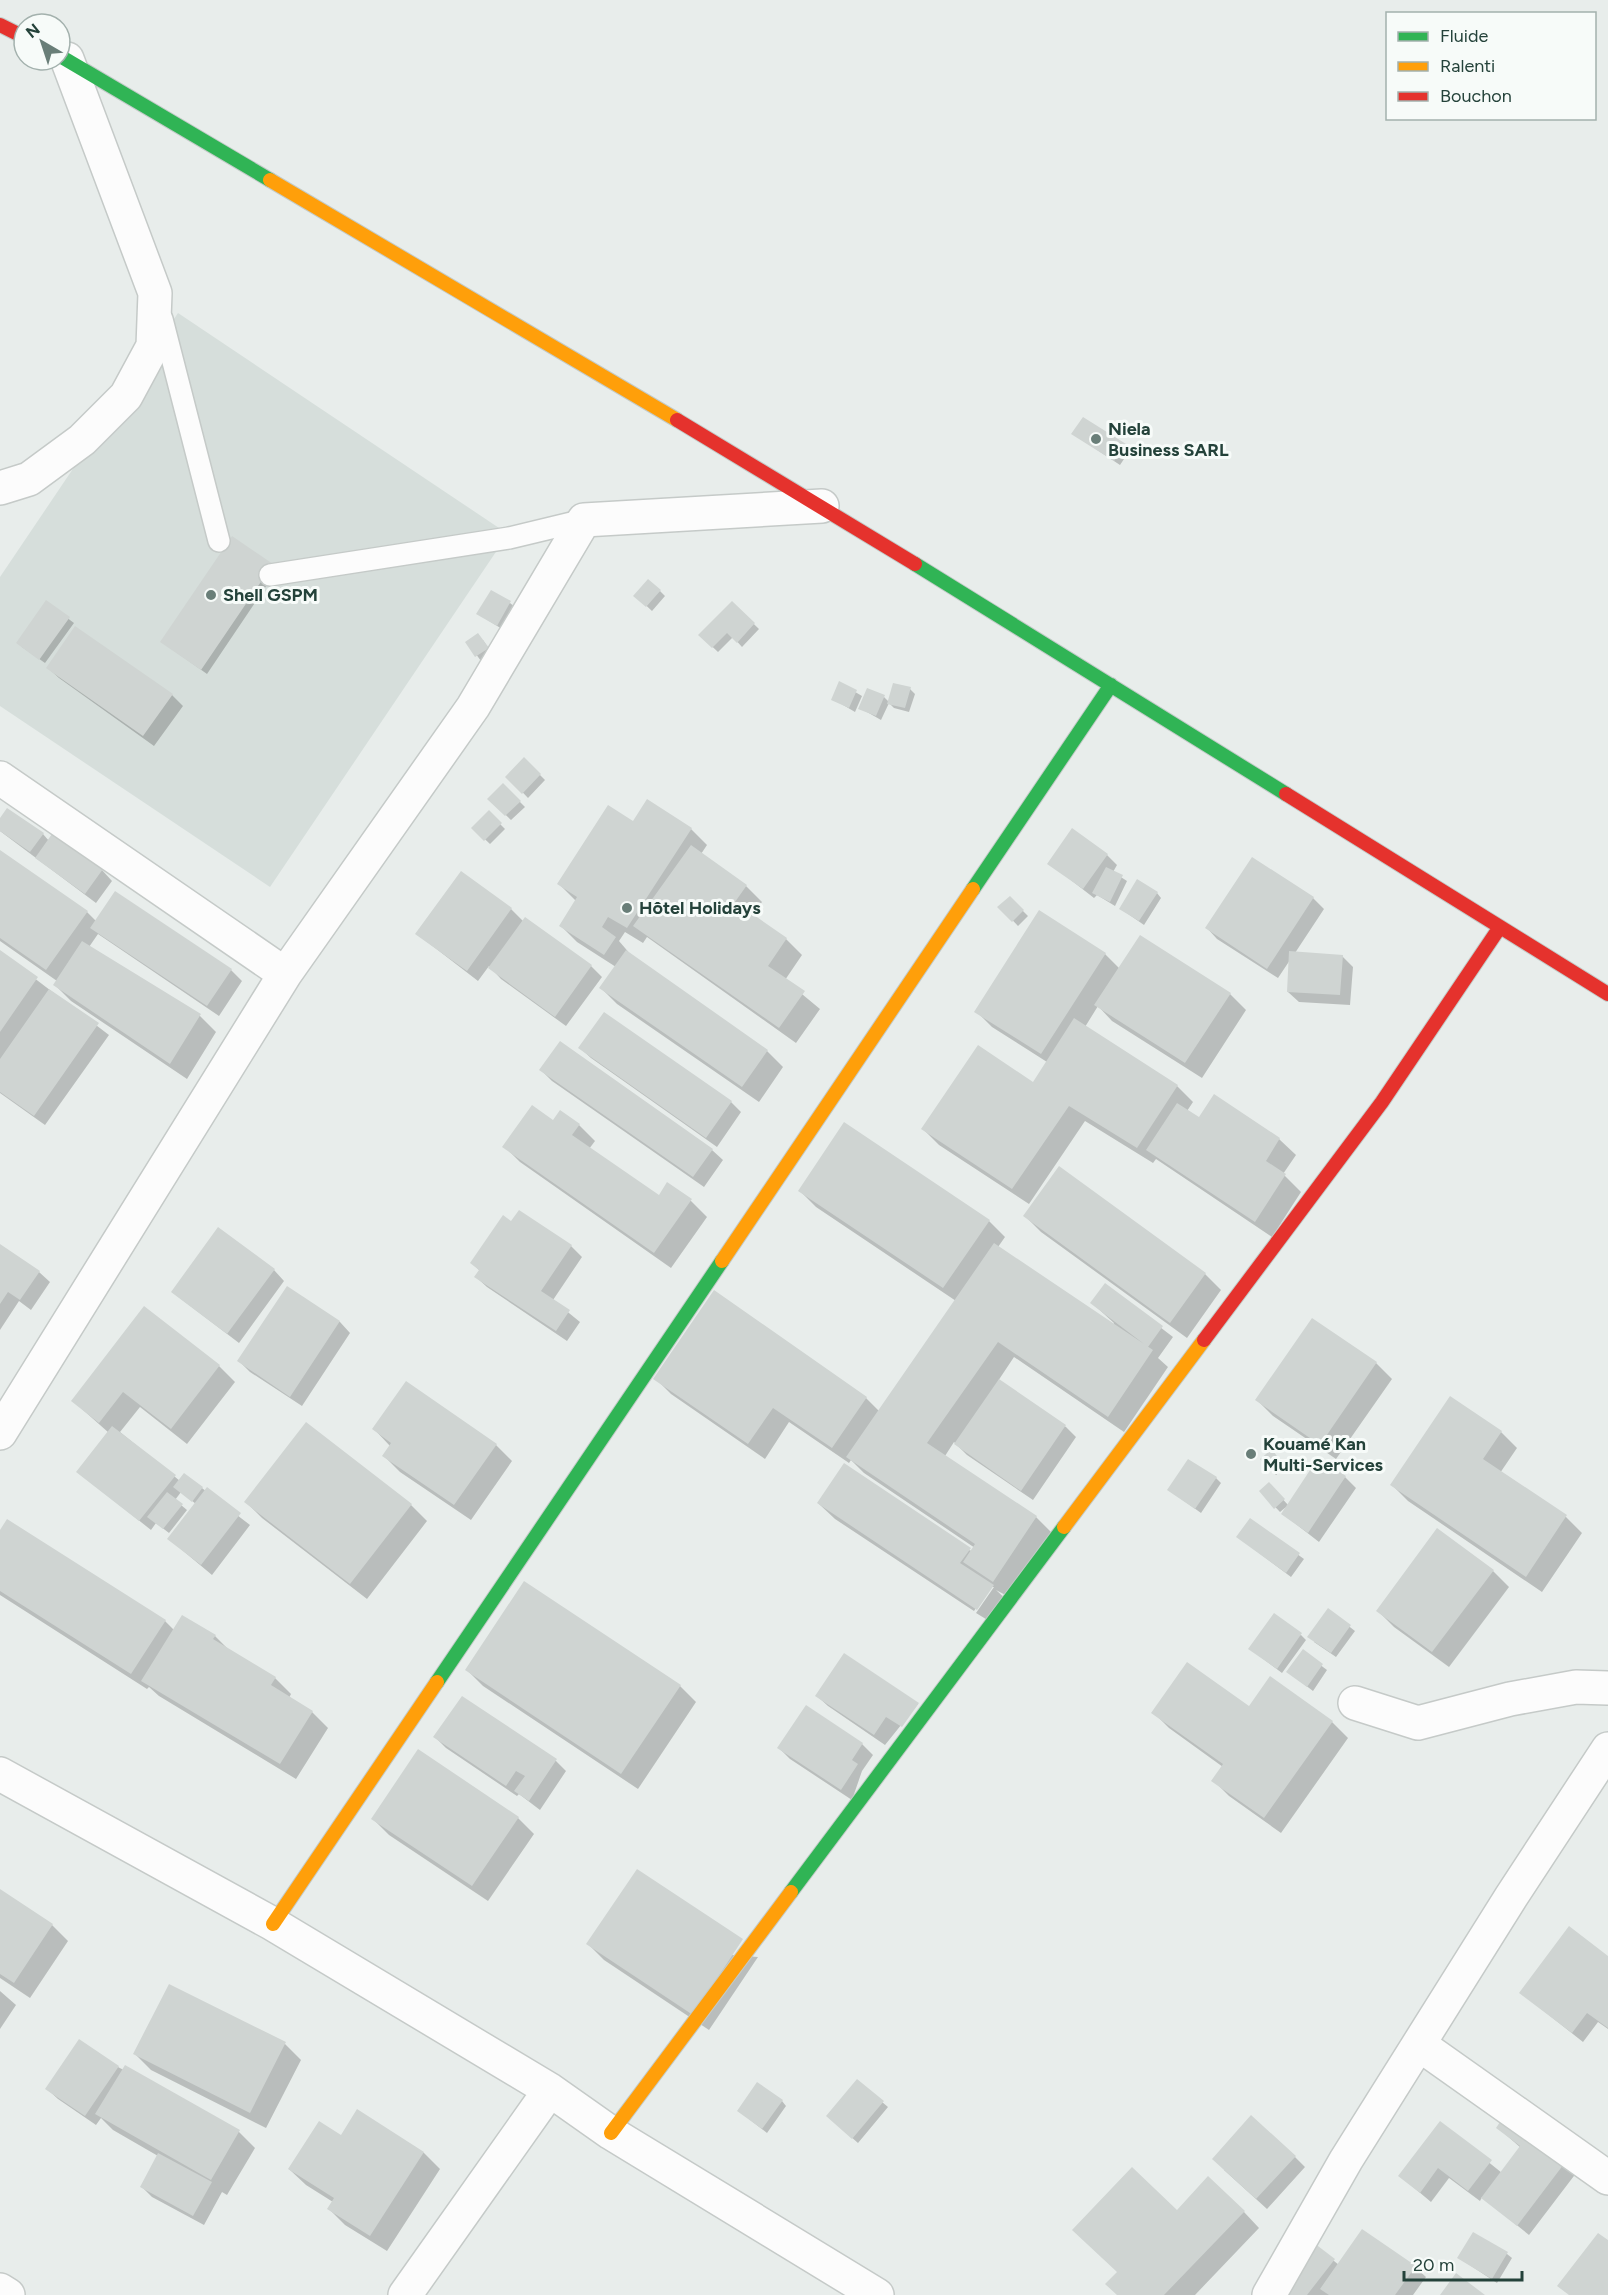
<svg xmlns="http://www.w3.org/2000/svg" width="1608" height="2295" viewBox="0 0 1608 2295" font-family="Figtree,sans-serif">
<rect width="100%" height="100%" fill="#e8edeb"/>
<path fill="#d6dedb" d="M178,313L508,534L270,887L0,706V577Z"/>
<path fill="#0003" d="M1083,419L1130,450L1120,465L1073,434Z
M277,570L207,674L162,642Z
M660,591L665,596L652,611L636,596Z
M46,602L74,623L45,663L22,647Z
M510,603L515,607L502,629L478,614Z
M732,603L759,629L742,647L733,637L718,652L700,635Z
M483,640L492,654L481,661L467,642Z
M48,668L172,695L183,706L154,746L59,678Z
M840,683L862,696L855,712L833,699Z
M910,689L915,694L909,712L894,708L889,703L881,720L860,708L884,697L889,702Z
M524,759L545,780L528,798L507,776Z
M503,785L525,807L511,820L489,799Z
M489,813L505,829L490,844L473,828Z
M0,821L43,834L49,841L102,870L112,881L96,903L0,831Z
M633,823L691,829L707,845L701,854L746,886L762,902L752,916L786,939L802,955L785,980L820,1009L796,1043L647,937L643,943L625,932L619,941L631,955L767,1051L783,1067L759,1102L617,1004L601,988L616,967L577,942L561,926L576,901L559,884Z
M0,851L87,912L97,922L116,893L231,970L242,981L219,1016L98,934L89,947L200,1016L216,1032L187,1079L71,1001L55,985L57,981L0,941Z
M1107,855L1117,865L1113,872L1127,881L1115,906L1097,895L1094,898L1049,863Z
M1252,859L1313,898L1324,909L1295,953L1342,956L1353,967L1350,1005L1299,1002L1288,992L1290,960L1278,978L1217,939L1207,928Z
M461,874L511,909L523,921L525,919L591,966L602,977L566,1026L501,979L489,966L478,981L417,934Z
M1157,893L1161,898L1144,925L1121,909Z
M1010,898L1028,916L1018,926L1000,907Z
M0,952L109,1035L45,1125L0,1093Z
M1105,954L1120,969L1230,994L1246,1010L1202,1078L1112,1021L1098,1006L1085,1027L1177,1086L1193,1102L1187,1111L1200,1119L1214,1096L1279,1139L1296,1155L1283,1174L1301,1192L1272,1237L1156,1159L1153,1163L1085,1121L1029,1204L939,1145L923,1129L1033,1084L1047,1062L992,1027L976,1011Z
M580,1048L731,1102L741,1112L717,1147L591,1058Z
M541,1070L712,1150L723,1160L704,1187L552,1081Z
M560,1112L579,1125L595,1141L589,1149L659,1197L668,1184L691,1201L707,1217L671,1268L520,1162L504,1146L554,1122Z
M1059,1169L1205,1274L1221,1290L1187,1338L1041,1232L1025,1216Z
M800,1191L989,1221L1005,1237L998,1247L1113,1325L1114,1323L1092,1303L1105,1285L1173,1337L1158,1358L1168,1367L1124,1432L1014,1357L998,1381L1066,1427L1076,1437L1033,1500L967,1455L954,1442L945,1456L1036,1517L1052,1533L1009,1597L996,1590L1009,1602L994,1624L976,1613L994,1587H990L974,1611L835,1519L818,1503L972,1551L975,1548L864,1473L851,1460L849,1463L789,1422L765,1459L671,1394L655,1378L714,1293L866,1398L879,1411L956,1301L816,1207Z
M512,1223L571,1246L582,1257L553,1300L580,1322L567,1341L487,1287L476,1277L480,1271L472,1263Z
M0,1246L39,1272L50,1282L31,1310L19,1301L0,1330Z
M274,1270L284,1281L239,1343L172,1292Z
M287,1288L340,1322L350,1333L302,1406L250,1372L239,1361Z
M1376,1363L1392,1379L1336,1459L1273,1416L1257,1400Z
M219,1366L235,1382L187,1444L140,1407L120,1432L180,1481L185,1475L250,1525L212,1575L169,1539L196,1504L181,1492L175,1500L187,1510L169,1533L156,1523L151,1530L78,1472L109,1433L73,1401Z
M306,1425L411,1505L427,1521L367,1599L262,1518L246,1502Z
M374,1429L496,1445L512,1461L471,1520L400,1472L384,1456L390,1446Z
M1501,1432L1517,1448L1500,1473L1566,1517L1582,1533L1542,1592L1408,1501L1392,1485Z
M1277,1456L1285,1468L1276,1475L1262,1459Z
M1345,1477L1356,1488L1319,1542L1283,1514L1286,1507L1280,1512L1261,1492L1269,1484L1288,1505Z
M1216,1478L1221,1483L1201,1513L1169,1490Z
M1250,1520L1304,1559L1291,1577L1238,1537Z
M0,1533L165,1621L174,1630L215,1636L229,1650L275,1678L291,1694L289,1698L312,1712L328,1728L296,1779L159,1696L149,1687L147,1689L0,1595Z
M1493,1571L1509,1587L1449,1667L1394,1627L1378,1611Z
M1328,1610L1355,1631L1336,1657L1314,1642Z
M1301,1635L1306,1640L1282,1673L1250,1649Z
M1303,1652L1327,1670L1313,1691L1288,1672Z
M467,1670L680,1686L696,1702L638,1789L483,1686Z
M817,1696L918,1704L885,1745L828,1706Z
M807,1707L862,1744L873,1755L862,1771L852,1800L790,1759L779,1748Z
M1249,1708L1332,1722L1348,1738L1281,1833L1229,1796L1213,1780L1223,1767L1169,1728L1153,1712Z
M435,1737L556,1761L566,1771L540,1810L519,1794L517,1796L446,1748Z
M518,1818L534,1834L488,1901L389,1835L373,1819Z
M0,1890L52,1925L68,1941L30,1998L0,1978Z
M588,1944L758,1957L709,2030L604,1960Z
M1608,1958V2029L1598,2022L1583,2042L1521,1993Z
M0,1991L16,2005L0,2029Z
M285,2044L301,2060L266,2128L151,2070L135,2054Z
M118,2067L239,2132L255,2148L227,2195L222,2192L204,2225L152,2197L142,2187L158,2156L113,2130L101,2118L96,2125L58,2099L47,2089Z
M857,2081L888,2107L858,2143L833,2121Z
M782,2101L786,2106L767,2133L739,2111Z
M358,2111L424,2153L440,2169L387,2251L345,2225L329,2209L333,2202L306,2185L289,2169L341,2137Z
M1440,2123L1502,2173L1521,2148L1497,2127L1580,2168L1529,2235L1482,2197L1480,2201L1449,2178L1431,2202L1400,2176Z
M1295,2157L1305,2167L1267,2209L1224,2170Z
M1177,2212H1244L1259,2228L1195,2295H1118Z
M1314,2245L1339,2265L1415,2267L1426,2277L1413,2295H1276Z
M1507,2254L1512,2258L1497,2283L1459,2258Z"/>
<path fill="#cfd4d2" d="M1083,417L1126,444L1114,461L1071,434Z
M232,536L273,564L201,670L160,642Z
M648,579L661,590L646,607L633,596Z
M491,590L511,601L497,626L476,614Z
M46,600L70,617L39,660L16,643Z
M732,601L755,623L737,643L727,633L712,648L698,635Z
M75,626L173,694L143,736L46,668Z
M478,633L489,648L475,657L465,642Z
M839,681L857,690L849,708L831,700Z
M893,683L911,687L905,708L887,704Z
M867,688L885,695L876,716L858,709Z
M524,757L541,774L522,794L505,777Z
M503,783L521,801L505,816L487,799Z
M647,799L692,828L627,928L608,917L602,927L616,937L604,955L559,926L577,897L557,884L608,805L633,821Z
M7,808L44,833L30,852L0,831V818Z
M489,810L502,823L484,841L471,828Z
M1072,828L1108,854L1083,889L1047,864Z
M52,834L103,869L85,894L35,858Z
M691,845L747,885L735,902L787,938L768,966L805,991L779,1028L633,926Z
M0,850L88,911L46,970L0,938Z
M1252,857L1314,897L1267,969L1205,928Z
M1106,867L1123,875L1110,902L1092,893Z
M461,871L512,908L467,971L415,934Z
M1137,879L1158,892L1139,921L1119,909Z
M115,891L232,969L207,1006L90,928Z
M1010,896L1024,910L1012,922L997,907Z
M1039,910L1106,953L1041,1054L974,1012Z
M525,917L592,965L555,1017L488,968Z
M1140,935L1231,993L1185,1063L1094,1005Z
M82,941L201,1014L170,1064L53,985Z
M0,950L38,977L0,1032Z
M626,950L768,1050L742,1087L599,988Z
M1289,951L1343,955L1340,995L1287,992Z
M49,989L99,1023L34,1116L0,1092V1059Z
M604,1012L732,1101L706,1138L578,1048Z
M1074,1018L1178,1085L1137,1148L1069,1106L1012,1189L921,1129L978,1045L1033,1082Z
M560,1041L713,1149L693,1177L539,1070Z
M1214,1094L1280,1138L1266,1161L1286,1174L1255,1222L1146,1150L1177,1103L1199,1117Z
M532,1105L553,1120L560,1110L580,1124L572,1135L659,1195L667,1182L692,1199L654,1253L502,1147Z
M844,1122L990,1220L943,1288L798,1191Z
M1059,1166L1206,1273L1170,1323L1023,1216Z
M519,1210L572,1245L541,1291L570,1310L556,1331L474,1277L479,1270L470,1263L503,1215L511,1221Z
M218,1227L275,1269L227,1334L171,1292Z
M994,1243L1153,1350L1108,1417L998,1342L927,1443L1037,1516L993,1582L963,1562L975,1544L846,1457Z
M0,1244L40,1271L20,1300L8,1292L0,1304Z
M1105,1283L1163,1326L1148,1347L1090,1303Z
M287,1286L340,1321L290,1397L237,1361Z
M714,1290L867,1397L832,1448L773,1408L748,1444L653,1379Z
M144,1306L220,1365L171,1429L123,1392L99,1423L71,1401Z
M1312,1318L1377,1362L1320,1445L1255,1400Z
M999,1379L1066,1425L1021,1491L954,1444Z
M406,1381L497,1444L454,1505L382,1456L391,1443L372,1429Z
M1450,1396L1502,1431L1483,1459L1567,1515L1526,1577L1390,1485Z
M306,1422L412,1504L350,1584L244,1502Z
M112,1426L176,1475L139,1521L76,1472Z
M1272,1449L1281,1462L1270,1471L1260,1459Z
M1318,1458L1346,1476L1308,1533L1281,1514Z
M1188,1459L1217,1477L1195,1509L1167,1490Z
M844,1463L971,1548L960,1563L994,1585L977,1610L817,1503Z
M184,1473L203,1487L192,1502L173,1487Z
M1269,1482L1285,1499L1274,1509L1259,1491Z
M207,1487L241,1513L201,1565L167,1539Z
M167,1492L183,1504L163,1529L147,1517Z
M1250,1518L1300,1553L1286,1573L1236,1537Z
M7,1519L166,1620L131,1674L0,1591V1530Z
M1437,1528L1494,1570L1432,1652L1376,1611Z
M524,1581L681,1685L621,1774L465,1670Z
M1328,1608L1351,1625L1331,1653L1307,1637Z
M1274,1613L1302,1633L1277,1669L1248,1649Z
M182,1615L216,1635L213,1639L276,1677L271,1685L313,1711L280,1764L141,1681Z
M1303,1649L1323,1664L1307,1687L1286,1672Z
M844,1653L919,1703L902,1727L886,1717L874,1735L815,1696Z
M1187,1662L1249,1706L1270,1676L1333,1721L1264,1818L1211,1781L1223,1764L1151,1713Z
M462,1696L557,1759L529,1801L514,1791L525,1776L516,1771L506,1786L433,1737Z
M806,1705L863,1743L852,1760L858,1764L841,1790L777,1748Z
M418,1749L519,1817L472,1886L371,1819Z
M637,1869L743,1939L693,2015L586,1944Z
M0,1889L53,1924L14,1983L0,1974Z
M1569,1926L1608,1956V2028L1587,2013L1572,2033L1519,1993Z
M169,1984L286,2042L250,2113L133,2054Z
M79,2039L119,2066L85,2116L45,2089Z
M125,2065L240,2130L211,2180L95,2114Z
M857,2079L884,2101L852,2139L826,2116Z
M757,2082L783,2100L762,2129L737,2111Z
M357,2109L424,2152L370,2236L327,2209L334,2198L288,2169L319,2121L341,2135Z
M1508,2110L1570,2156L1517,2226L1481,2198L1520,2146L1496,2128Z
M1251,2115L1296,2156L1256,2199L1212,2159Z
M1440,2121L1492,2160L1468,2191L1438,2168L1420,2193L1398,2176Z
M158,2153L212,2182L193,2216L140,2187Z
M1132,2167L1177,2210L1208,2176L1245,2211L1164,2295H1117L1105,2284L1117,2272L1072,2230Z
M1362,2229L1416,2266L1395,2295H1329L1320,2289Z
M1473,2232L1508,2252L1492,2279L1457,2258Z
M1598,2233L1608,2240V2295H1569L1557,2286Z
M1314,2243L1335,2259L1307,2295H1274Z
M1456,2273L1485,2295H1440Z"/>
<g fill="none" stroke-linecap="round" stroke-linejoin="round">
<g stroke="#c5cac8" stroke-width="24">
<path id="lane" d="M162,319L219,541
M270,575L509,538L584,520"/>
</g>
<g stroke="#c5cac8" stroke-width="36">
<path id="street" d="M0,488L29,479L82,440L126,396L153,346L155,293L67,59
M0,778L285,974
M0,1433L285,974L473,707L584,520L822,506
M1355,1703L1418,1723L1510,1699L1576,1687L1608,1688
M0,1774L273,1924L550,2090L611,2133L877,2295
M1420,2045L1608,2178
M0,2290L8,2295
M405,2295L550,2090
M1269,2295L1346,2160L1511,1897L1608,1749"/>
</g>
<g stroke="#c3cbc8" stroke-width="16">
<path id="fast" d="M60,56L270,180
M915,564L1286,794
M973,889L1111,685
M437,1682L722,1261
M791,1892L1064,1527"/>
</g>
<g stroke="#c3cbc8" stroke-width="16">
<path id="slow" d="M270,180L677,420
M722,1261L973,889
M1064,1527L1204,1340
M273,1924L437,1682
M611,2133L791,1892"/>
</g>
<g stroke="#c3cbc8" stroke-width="16">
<path id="jam" d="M0,25L24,37
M677,420L915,564
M1286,794L1608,994
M1204,1340L1382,1102L1500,927"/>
</g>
<use href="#lane" stroke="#fcfcfc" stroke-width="21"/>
<use href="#street" stroke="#fcfcfc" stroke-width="33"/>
<use href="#fast" stroke="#30b455" stroke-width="14"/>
<use href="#slow" stroke="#ff9f0a" stroke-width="14"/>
<use href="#jam" stroke="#e5322d" stroke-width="14"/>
</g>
<g fill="#697e78" stroke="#f7fbf9" stroke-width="2">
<circle cx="1096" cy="439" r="6"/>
<circle cx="211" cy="595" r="6"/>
<circle cx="627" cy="908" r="6"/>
<circle cx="1251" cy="1454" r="6"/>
</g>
<g text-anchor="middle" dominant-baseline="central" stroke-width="6" stroke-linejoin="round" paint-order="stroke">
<g font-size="18" font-weight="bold" fill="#24423a" stroke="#f7fbf9" text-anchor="start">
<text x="1108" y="429">Niela<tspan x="1108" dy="21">Business SARL</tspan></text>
<text x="223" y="595">Shell GSPM</text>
<text x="639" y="908">Hôtel Holidays</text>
<text x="1263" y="1444">Kouamé Kan<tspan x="1263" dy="21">Multi-Services</tspan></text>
</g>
</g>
<rect x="1386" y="12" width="210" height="108" fill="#f7fbf9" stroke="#a3b1ad" stroke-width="1.5"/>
<rect x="1398" y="32" width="30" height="9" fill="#30b455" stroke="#a3b1ad" stroke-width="1.5"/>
<text x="1440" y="42" font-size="18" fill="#24423a">Fluide</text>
<rect x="1398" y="62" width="30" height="9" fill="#ff9f0a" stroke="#a3b1ad" stroke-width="1.5"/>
<text x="1440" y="72" font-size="18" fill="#24423a">Ralenti</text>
<rect x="1398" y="92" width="30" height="9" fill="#e5322d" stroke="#a3b1ad" stroke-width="1.5"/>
<text x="1440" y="102" font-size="18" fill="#24423a">Bouchon</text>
<g transform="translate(42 42) rotate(321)"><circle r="28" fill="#f7fbf9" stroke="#a3b1ad" stroke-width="1.5"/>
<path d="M0-4.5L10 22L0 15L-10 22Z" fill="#697e78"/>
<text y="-9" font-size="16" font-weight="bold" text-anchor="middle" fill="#24423a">N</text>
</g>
<path d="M1404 2271v9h118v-9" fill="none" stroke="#24423a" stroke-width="3"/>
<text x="1413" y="2271" font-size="18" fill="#24423a" stroke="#f7fbf9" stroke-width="4.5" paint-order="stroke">20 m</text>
</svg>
